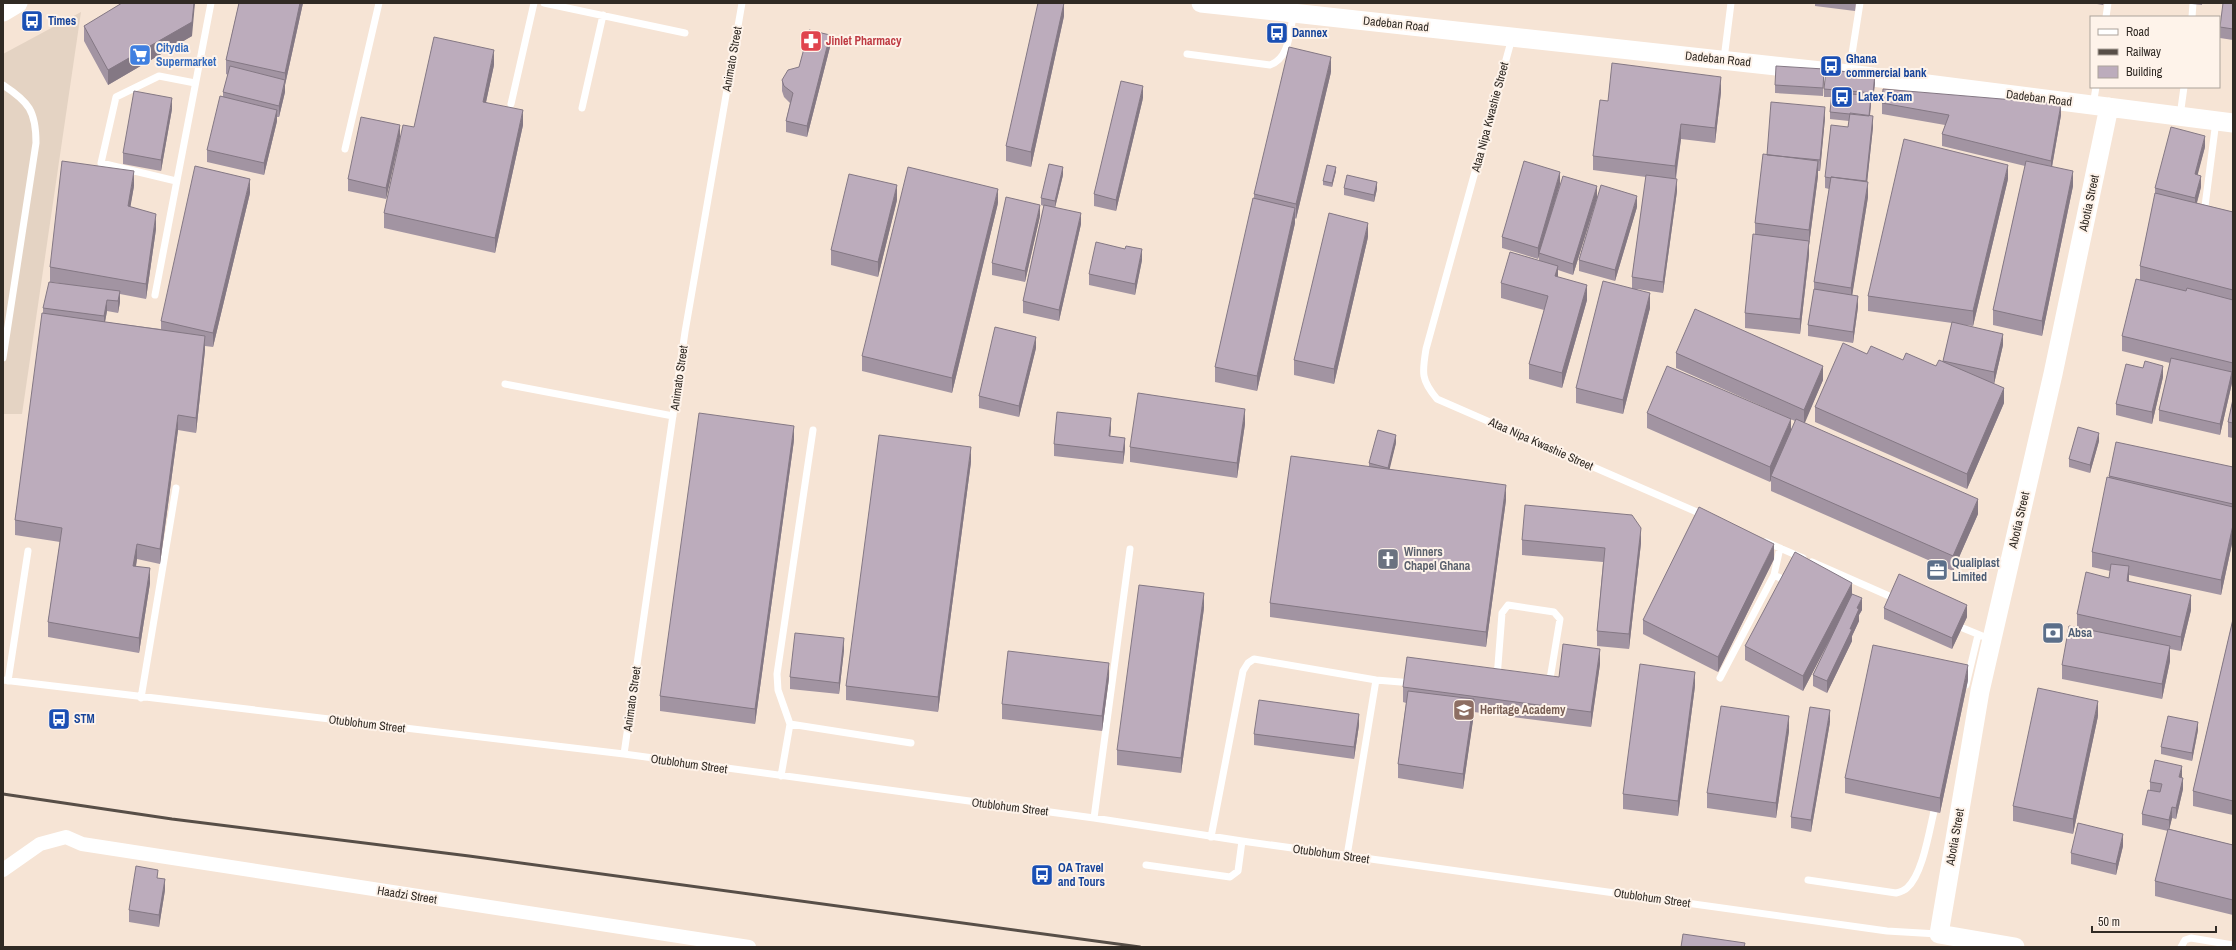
<svg xmlns="http://www.w3.org/2000/svg" width="2236" height="950" viewBox="0 0 2236 950" font-family="'Archivo Narrow',sans-serif">
<rect width="100%" height="100%" fill="#f6e4d5"/>
<path fill="#e4d3c3" d="M81,12L22,414H3V54Z"/>
<g fill="none" stroke-linecap="round" stroke-linejoin="round">
<path stroke="#fff" stroke-width="7" d="M544,3L685,33
M2106,17L2108,3
M2192,17L2193,3
M1512,38L1426,349C1422,373 1421,380 1437,399L1706,516
M1187,54L1270,65C1290,58 1289,32 1294,13
M1724,59L1731,3
M1849,73L1860,3
M3,85C29,102 36,111 36,143L3,358
M511,104L534,3
M2093,105L2096,87
M582,108L603,15
M2180,116L2184,87
M345,149L379,3
M176,181L101,163L116,97L159,76L195,83
M2204,214L2216,121
M155,295L211,3
M505,384L673,416
M1766,542L1803,558
M1780,548L1774,575L1789,582
M1812,562L1896,599
M1953,624L1992,640
M1497,678L1502,613L1508,605L1554,612L1560,619L1549,685
M1720,678L1774,575
M3,680L624,754L1094,818L1242,841L1887,931L1938,934
M8,681L28,551
M1966,685L1978,635
M141,698L176,488
M790,724L911,743
M624,754L685,332L742,3
M781,776L790,724L778,690L777,674L813,430
M1094,818L1130,549
M1211,837L1243,671L1248,663L1254,659L1376,680L1413,683
M1347,856L1376,680
M1146,865L1230,877L1238,871L1242,841
M1808,880L1896,893C1900,892 1905,890 1907,888C1924,873 1930,825 1936,803
M2181,947L2185,940L2191,938L2233,945"/>
<path stroke="#fff" stroke-width="14" d="M3,870L40,844L66,837L82,844L749,947"/>
<path stroke="#fff" stroke-width="19" d="M1201,3L1849,74L2233,123
M3,12L18,3
M2015,947L1939,934L1980,691L2053,374L2109,107"/>
<path stroke="#574e47" stroke-width="3" d="M3,794L172,819L469,856L1140,947"/>
</g>
<path fill="#a294a2" d="M239,3H303L285,85V92L279,117H277V121L264,175L207,162V150L223,97V92L228,75L226,74V60Z
M1064,3V16L1031,167L1006,161V146Z
M1815,3H1856L1855,11L1815,6Z
M2091,3H2104L2103,5Z
M2182,3H2202V5Z
M2233,3V40L2220,38V27Z
M84,26L192,36L108,85L84,41Z
M830,47L807,137L786,132V121L790,103L784,97L782,91V80L799,67Z
M494,65L486,102L523,125L495,253L384,228V213L414,127Z
M1331,72L1296,219L1295,218V223L1257,391L1215,382V367L1254,199V194Z
M1824,77L1823,96L1775,93V85Z
M1875,82L1873,101H1871L1870,116L1873,127L1867,182L1868,197L1852,295L1858,307L1853,343L1808,336V325L1814,291V282L1829,189L1825,188V177L1848,127L1849,121L1830,119V112L1832,97H1824V89Z
M1721,92L1715,143L1681,139L1676,179L1677,191L1663,293L1637,289L1650,308L1623,414L1576,403V388L1632,288V277L1646,177L1593,170V156L1608,101Z
M1143,98L1116,211L1094,206V194Z
M1882,103L2061,115L2052,167L2073,186L2042,336L1993,325V310L2025,166L1942,146V134L1945,125L1882,114Z
M172,109L161,171L123,164V153Z
M1825,118L1820,171H1818V176L1809,245V255L1800,334L1745,328V313L1755,234V223L1767,155Z
M400,137L386,199L348,191V179Z
M2205,147L2197,175L2201,187L2197,203L2233,212V378H2232V383L2220,435L2159,421V410L2170,363L2122,351V336L2140,280V266L2155,195V188Z
M1336,171L1332,187L1323,185V181Z
M1063,175L1055,207L1081,224L1059,321L1023,313V301L1044,206L1041,205V198Z
M2008,179L1973,326L1957,324L2003,345L1994,384L2004,403L1967,489L1815,422V407L1867,354L1903,360L1936,366L1943,361L1952,323L1868,311V296Z
M1560,184L1538,259L1502,248V237Z
M134,186L130,207L156,229L146,299L120,294V302L118,313L107,311L105,322L161,329V321L250,193L213,347L205,346V350L196,433L178,430L160,564L137,559L136,567L150,583L139,653L48,637V622L60,542L15,535V520L43,313V308L59,283L50,282V267Z
M1344,188L1377,189L1374,202L1344,195Z
M1597,198L1573,275L1558,270V277L1587,300L1562,388L1529,379V364L1544,310L1501,298V283L1539,261V253Z
M897,200L878,277L831,265V250Z
M998,203L952,393L862,371V356Z
M1637,207L1615,281L1579,271V260Z
M1040,216L1025,282L992,275V263Z
M1368,237L1334,384L1294,375V360Z
M1142,260L1135,295L1089,285V274Z
M1036,348L1019,417L979,408V396Z
M1676,353L1823,380L1804,423L1978,514L1953,571L1771,491V480L1770,482L1647,428V413L1791,430L1795,421L1676,368Z
M2163,377L2152,424L2116,415V404Z
M2233,399V438L2228,437V422Z
M1245,424L1237,478L1130,462V447Z
M1111,429L1110,436L1125,449L1123,464L1054,456V444Z
M794,440L755,724L660,711V696Z
M2099,441L2090,473L2069,467V459Z
M1396,443L1389,469L1506,500L1486,647L1270,617V603L1369,466V463Z
M971,462L938,712L846,700V686Z
M2233,467V539L2221,595L2129,575V582L2191,610L2181,651L2170,649V661L2162,699L2062,679V665L2077,628V614L2109,578L2110,571L2092,567V552L2109,476Z
M1522,540L1641,543L1629,649L1597,646V631L1603,562L1522,555Z
M1774,559L1718,672L1643,634V620Z
M1852,594L1862,610L1859,615V621L1852,636V641L1827,693L1813,686V675L1833,633L1803,691L1745,660V646Z
M1204,608L1181,773L1117,765V750Z
M1884,608L1967,617L1952,649L1884,619Z
M2233,619V815L2193,806V791Z
M844,650L839,694L790,689V677Z
M1600,664L1591,727L1474,712L1463,789L1398,778V764L1406,703L1403,702V687L1559,677Z
M1109,678L1102,731L1002,719V704Z
M1968,680L1940,813L1845,793V778Z
M1695,686L1678,816L1623,809V794Z
M2098,716L2073,834L2013,821V806Z
M1830,722L1811,832L1791,828V817Z
M1359,725L1354,759L1254,745V734Z
M2198,730L2192,761L2161,754V747Z
M1789,731L1776,818L1707,808V793Z
M2182,778L2183,789L2176,819L2172,818L2169,829L2233,845V915L2155,896V881L2168,831L2142,825V814L2150,790V782Z
M2123,846L2116,875L2071,864V853Z
M165,890L159,927L129,922V910Z"/>
<path fill="#847884" d="M194,3H195L192,36L108,85V70Z
M300,3H303L285,85V92L279,117V106L285,82V73Z
M1064,3V16L1031,167V152Z
M830,35V47L807,137V126Z
M494,50V65L483,116V102Z
M1331,57V72L1296,219V204Z
M1875,74V82L1873,101V93Z
M1721,77V92L1715,143V128Z
M1143,86V98L1116,211V200Z
M1871,96V104L1869,124V116Z
M172,98V109L161,171V160Z
M2061,104V115L2051,172V161Z
M1825,107V118L1820,171V160Z
M277,110V121L264,175V163Z
M523,110V125L495,253V238Z
M1873,116V127L1866,193V181Z
M1681,124V139L1675,181V166Z
M400,125V137L386,199V188Z
M2205,136V147L2195,185V174Z
M1818,161V176L1809,245V230Z
M2008,165V179L1973,326V311Z
M1063,167V175L1055,208V201Z
M1336,167V171L1332,187V183Z
M134,171V186L128,221V206Z
M2073,171V186L2042,336V321Z
M1560,172V184L1538,259V248Z
M2201,176V187L2195,209V198Z
M250,179V193L213,347V333Z
M1677,179V191L1663,293V282Z
M1377,182V189L1374,202V195Z
M1868,182V197L1851,303V288Z
M897,185V200L878,277V262Z
M1597,186V198L1573,275V264Z
M998,189V203L952,393V378Z
M1637,196V207L1615,281V270Z
M1040,205V216L1025,282V271Z
M1295,208V223L1257,391V376Z
M1081,213V224L1059,321V310Z
M156,214V229L146,299V284Z
M1368,223V237L1334,384V369Z
M1809,241V255L1800,334V319Z
M1142,249V260L1135,295V284Z
M1558,266V281L1555,276Z
M1587,285V300L1562,388V373Z
M120,291V302L118,313V301Z
M1650,293V308L1623,414V400Z
M1858,296V307L1853,343V332Z
M107,300V311L104,327V316Z
M2003,334V345L1994,384V372Z
M205,336V350L196,433V418Z
M1036,337V348L1019,417V406Z
M1823,366V380L1804,425V410Z
M2163,366V377L2152,424V412Z
M2232,372V383L2220,435V424Z
M2004,388V403L1967,489V474Z
M1245,409V424L1237,478V463Z
M178,415V430L160,564V549Z
M1111,418V429L1109,447V436Z
M1791,419V434L1771,476V480L1770,482V467Z
M794,426V440L755,724V709Z
M2099,433V441L2090,473V465Z
M1396,435V443L1388,476V468Z
M1125,438V449L1123,464V452Z
M971,447V462L938,712V697Z
M1506,485V500L1486,647V632Z
M1978,499V514L1953,571V556Z
M2233,525V539L2221,595V580Z
M1641,528V543L1629,649V634Z
M137,544V559L133,581V566Z
M1774,544V559L1718,672V657Z
M2129,566V581L2127,596V581Z
M150,568V583L139,653V638Z
M1852,583V597L1803,691V676Z
M1204,593V608L1181,773V758Z
M2191,595V610L2181,651V637Z
M1862,598V610L1859,615V621L1852,636V641L1827,693V681L1850,629L1857,608Z
M1967,605V617L1952,649V638Z
M844,638V650L839,694V683Z
M2170,646V661L2162,699V684Z
M1600,649V664L1591,727V712Z
M1109,663V678L1102,731V716Z
M1968,665V680L1940,813V798Z
M1695,672V686L1678,816V801Z
M1474,699V714L1463,789V774Z
M2098,701V716L2073,834V819Z
M1830,710V722L1811,832V820Z
M1359,714V725L1354,759V747Z
M1789,716V731L1776,818V803Z
M2198,722V730L2192,761V753Z
M2182,766V778L2179,777Z
M2183,778V789L2176,819V808Z
M2172,807V818L2169,831V820Z
M2123,834V846L2116,875V864Z
M165,879V890L159,927V915Z"/>
<path fill="#bcacbc" stroke="#847884" d="M122,3H194L192,22L108,70L84,26Z
M239,3H300L285,73L226,60Z
M1038,3H1064L1031,152L1006,146Z
M2223,3H2233V29L2220,27Z
M809,30L830,35L807,126L786,121L793,93L784,86L782,80L788,70L799,67Z
M434,37L494,50L483,102L523,110L495,238L384,213L403,125L414,127Z
M1289,47L1331,57L1296,204L1254,194Z
M1612,63L1721,77L1715,128L1681,124L1675,166L1593,156L1600,100L1608,101Z
M230,66L285,80L279,106L223,92Z
M1776,66L1824,69L1823,88L1775,85Z
M1826,70L1875,74L1873,93L1824,89Z
M1121,81L1143,86L1116,200L1094,194Z
M1883,89L2061,104L2051,161L1942,134L1949,115L1882,103Z
M134,91L172,98L161,160L123,153Z
M1832,92L1871,96L1869,116L1830,112Z
M220,96L277,110L264,163L207,150Z
M1771,102L1825,107L1820,160L1767,155Z
M1850,113L1873,116L1866,181L1831,177V178L1825,177L1831,125L1848,127Z
M361,117L400,125L386,188L348,179Z
M2171,127L2205,136L2195,174L2201,176L2195,198L2155,188Z
M1904,139L2008,165L1973,311L1868,296Z
M1763,154L1818,161L1809,230L1755,223Z
M62,161L134,171L128,206L156,214L146,284L50,267Z
M1524,161L1560,172L1538,248L1502,237Z
M2026,161L2073,171L2042,321L1993,310Z
M1049,164L1063,167L1055,201L1041,198Z
M1327,165L1336,167L1332,183L1323,181Z
M195,166L250,179L213,333L161,321Z
M908,167L998,189L952,378L862,356Z
M849,174L897,185L878,262L831,250Z
M1347,175L1377,182L1374,195L1344,188Z
M1646,175L1677,179L1663,282L1632,277Z
M1563,176L1597,186L1573,264L1539,253Z
M1831,177L1868,182L1851,288L1814,282Z
M1601,185L1637,196L1615,270L1579,260Z
M2155,193L2233,212V290L2140,266Z
M1006,197L1040,205L1025,271L992,263Z
M1253,198L1295,208L1257,376L1215,367Z
M1044,205L1081,213L1059,310L1023,301Z
M1329,213L1368,223L1334,369L1294,360Z
M1753,234L1809,241L1800,319L1745,313Z
M1096,242L1125,249L1126,246L1142,249L1135,284L1089,274Z
M1510,252L1558,266L1555,276L1587,285L1562,373L1529,364L1548,296L1501,283Z
M2136,279L2186,291L2187,288L2233,300V363L2122,336Z
M1603,281L1650,293L1623,400L1576,388Z
M49,282L120,291L118,301L107,300L104,316L43,308Z
M1814,289L1858,296L1853,332L1808,325Z
M1695,309L1823,366L1804,410L1676,353Z
M42,313L205,336L196,418L178,415L160,549L137,544L133,566L150,568L139,638L48,622L62,528L15,520Z
M1952,322L2003,334L1994,372L1943,361Z
M995,327L1036,337L1019,406L979,396Z
M1843,343L1867,354L1871,346L1903,360L1906,353L1936,366L1939,360L2004,388L1967,474L1815,407Z
M2171,358L2232,372L2220,424L2159,410Z
M2145,361L2163,366L2152,412L2116,404L2126,364L2143,368Z
M1667,366L1791,419L1770,467L1647,413Z
M1138,393L1245,409L1237,463L1130,447Z
M2233,399V423L2228,422Z
M1057,412L1111,418L1109,436L1125,438L1123,452L1054,444Z
M699,413L794,426L755,709L660,696Z
M1796,419L1978,499L1953,556L1771,476Z
M2078,427L2099,433L2090,465L2069,459Z
M1378,430L1396,435L1388,468L1369,463Z
M879,435L971,447L938,697L846,686Z
M2116,442L2233,467V504L2109,476Z
M1291,456L1506,485L1486,632L1270,603Z
M2107,477L2233,507V525L2221,580L2092,552Z
M1525,505L1632,515L1641,528L1629,634L1597,631L1605,548L1522,540Z
M1699,507L1774,544L1718,657L1643,620Z
M1795,552L1852,583L1803,676L1745,646Z
M2111,564L2129,566L2127,581L2191,595L2181,637L2077,614L2086,572L2109,578Z
M1899,574L1967,605L1952,638L1884,608Z
M1139,585L1204,593L1181,758L1117,750Z
M1852,594L1862,598L1857,608L1859,609L1850,629H1852L1827,681L1813,675Z
M2233,619V801L2193,791Z
M2069,626L2170,646L2162,684L2062,665Z
M795,633L844,638L839,683L790,677Z
M1563,644L1600,649L1591,712L1403,687L1407,657L1559,677Z
M1873,645L1968,665L1940,798L1845,778Z
M1008,651L1109,663L1102,716L1002,704Z
M1640,664L1695,672L1678,801L1623,794Z
M2038,688L2098,701L2073,819L2013,806Z
M1408,691L1474,699L1463,774L1398,764Z
M1259,700L1359,714L1354,747L1254,734Z
M1721,706L1789,716L1776,803L1707,793Z
M1810,707L1830,710L1811,820L1791,817Z
M2168,716L2198,722L2192,753L2161,747Z
M2155,760L2182,766L2179,777L2183,778L2176,808L2172,807L2169,820L2142,814L2148,790L2160,792L2162,784L2150,782Z
M2078,823L2123,834L2116,864L2071,853Z
M2168,829L2233,845V900L2155,881Z
M136,866L158,870L157,878L165,879L159,915L129,910Z
M1683,934L1745,943L1744,947H1681Z"/>
<defs>
<g id="bus-square" transform="scale(1.15)"><rect x="-9" y="-9" width="18" height="18" rx="4" fill="#1a4fb4" stroke="#fef3ea"/><path d="M-5-6H5V4H4V6H2V4H-2V6H-4V4H-5ZM-3.5-4V0h7V-4ZM-3.5 1.2v1.5H-2V1.2ZM2 1.2v1.5H3.5V1.2Z" fill="#fff"/></g>
<g id="pharmacy-square" transform="scale(1.15)"><rect x="-9" y="-9" width="18" height="18" rx="4" fill="#e0444e" stroke="#fef3ea"/><path d="M-2-6h4v4h4v4h-4v4h-4v-4h-4v-4h4Z" fill="#fff"/></g>
<g id="supermarket-square" transform="scale(1.15)"><rect x="-9" y="-9" width="18" height="18" rx="4" fill="#3f7fe0" stroke="#fef3ea"/><path d="M-6-5.5h2.5l.6 2H6L4.5 2H-2.5L-4.4-4H-6ZM-1.5 3.2a1.3 1.3 0 1 0 .1 0ZM3 3.2a1.3 1.3 0 1 0 .1 0Z" fill="#fff"/></g>
<g id="church-square" transform="scale(1.15)"><rect x="-9" y="-9" width="18" height="18" rx="4" fill="#6b7280" stroke="#fef3ea"/><path d="M-1.2-6h2.4v3.5h3.3v2.4h-3.3V6h-2.4V-.1h-3.3v-2.4h3.3Z" fill="#fff"/></g>
<g id="office-square" transform="scale(1.15)"><rect x="-9" y="-9" width="18" height="18" rx="4" fill="#5c6f8a" stroke="#fef3ea"/><path d="M-6-3h4V-5.5h4V-3h4V5H-6ZM-1-4.5V-3h2v-1.5ZM-6 0V1H6V0Z" fill="#fff"/></g>
<g id="bank-square" transform="scale(1.15)"><rect x="-9" y="-9" width="18" height="18" rx="4" fill="#5c6f8a" stroke="#fef3ea"/><path d="M-6-4H6V4H-6ZM0-2.3a2.3 2.3 0 1 0 0 4.6a2.3 2.3 0 1 0 0-4.6Z" fill="#fff"/></g>
<g id="school-square" transform="scale(1.15)"><rect x="-9" y="-9" width="18" height="18" rx="4" fill="#8d6e63" stroke="#fef3ea"/><path d="M0-5L7-2L0 1L-7-2ZM-4 1L0 2.5L4 1V4Q0 6-4 4Z" fill="#fff"/></g>
</defs>
<g fill-rule="evenodd">
<use href="#bus-square" x="32" y="21"/>
<use href="#bus-square" x="1277" y="33"/>
<use href="#pharmacy-square" x="811" y="41"/>
<use href="#supermarket-square" x="140" y="55"/>
<use href="#bus-square" x="1831" y="66"/>
<use href="#bus-square" x="1842" y="97"/>
<use href="#church-square" x="1388" y="559"/>
<use href="#office-square" x="1937" y="570"/>
<use href="#bank-square" x="2053" y="633"/>
<use href="#school-square" x="1464" y="710"/>
<use href="#bus-square" x="59" y="719"/>
<use href="#bus-square" x="1042" y="875"/>
</g>
<g text-anchor="middle" dominant-baseline="central" stroke-width="4" stroke-linejoin="round" paint-order="stroke">
<g font-size="12" font-weight="bold" fill="#164399" stroke="#fef3ea" text-anchor="start">
<text x="48" y="21">Times</text>
<text x="1292" y="33">Dannex</text>
<text x="1846" y="59">Ghana<tspan x="1846" dy="14">commercial bank</tspan></text>
<text x="1858" y="97">Latex Foam</text>
<text x="74" y="719">STM</text>
<text x="1058" y="868">OA Travel<tspan x="1058" dy="14">and Tours</tspan></text>
</g>
<g font-size="12" fill="#302a24" stroke="#fef3ea">
<text transform="translate(1396 24) rotate(6)">Dadeban Road</text>
<text transform="translate(732 59) rotate(-80)">Animato Street</text>
<text transform="translate(1718 59) rotate(6)">Dadeban Road</text>
<text transform="translate(2039 98) rotate(7)">Dadeban Road</text>
<text transform="translate(1490 117) rotate(-75)">Ataa Nipa Kwashie Street</text>
<text transform="translate(2089 203) rotate(-78)">Abotia Street</text>
<text transform="translate(679 378) rotate(-82)">Animato Street</text>
<text transform="translate(1541 444) rotate(24)">Ataa Nipa Kwashie Street</text>
<text transform="translate(2019 520) rotate(-77)">Abotia Street</text>
<text transform="translate(632 699) rotate(-82)">Animato Street</text>
<text transform="translate(367 724) rotate(7)">Otublohum Street</text>
<text transform="translate(689 764) rotate(8)">Otublohum Street</text>
<text transform="translate(1010 807) rotate(7)">Otublohum Street</text>
<text transform="translate(1955 837) rotate(-80)">Abotia Street</text>
<text transform="translate(1331 854) rotate(8)">Otublohum Street</text>
<text transform="translate(407 895) rotate(9)">Haadzi Street</text>
<text transform="translate(1652 898) rotate(8)">Otublohum Street</text>
</g>
<g font-size="12" font-weight="bold" fill="#be3a42" stroke="#fef3ea" text-anchor="start">
<text x="826" y="41">Jinlet Pharmacy</text>
</g>
<g font-size="12" font-weight="bold" fill="#366cbe" stroke="#fef3ea" text-anchor="start">
<text x="156" y="48">Citydia<tspan x="156" dy="14">Supermarket</tspan></text>
</g>
<g font-size="12" font-weight="bold" fill="#5b616d" stroke="#fef3ea" text-anchor="start">
<text x="1404" y="552">Winners<tspan x="1404" dy="14">Chapel Ghana</tspan></text>
</g>
<g font-size="12" font-weight="bold" fill="#4e5e75" stroke="#fef3ea" text-anchor="start">
<text x="1952" y="563">Qualiplast<tspan x="1952" dy="14">Limited</tspan></text>
<text x="2068" y="633">Absa</text>
</g>
<g font-size="12" font-weight="bold" fill="#785e54" stroke="#fef3ea" text-anchor="start">
<text x="1480" y="710">Heritage Academy</text>
</g>
</g>
<rect width="2236" height="950" fill="none" stroke="#302a24" stroke-width="8"/>
<rect x="2090" y="16" width="130" height="72" fill="#fef3ea" stroke="#aca39b"/>
<rect x="2098" y="29" width="20" height="6" fill="#ffffff" stroke="#aca39b"/>
<text x="2126" y="36" font-size="12" fill="#302a24">Road</text>
<rect x="2098" y="49" width="20" height="6" fill="#574e47" stroke="#aca39b"/>
<text x="2126" y="56" font-size="12" fill="#302a24">Railway</text>
<rect x="2098" y="66" width="20" height="12" fill="#bcacbc" stroke="#aca39b"/>
<text x="2126" y="76" font-size="12" fill="#302a24">Building</text>
<path d="M2092 926v6h124v-6" fill="none" stroke="#302a24" stroke-width="2"/>
<text x="2098" y="926" font-size="12" fill="#302a24" stroke="#fef3ea" stroke-width="3" paint-order="stroke">50 m</text>
</svg>
